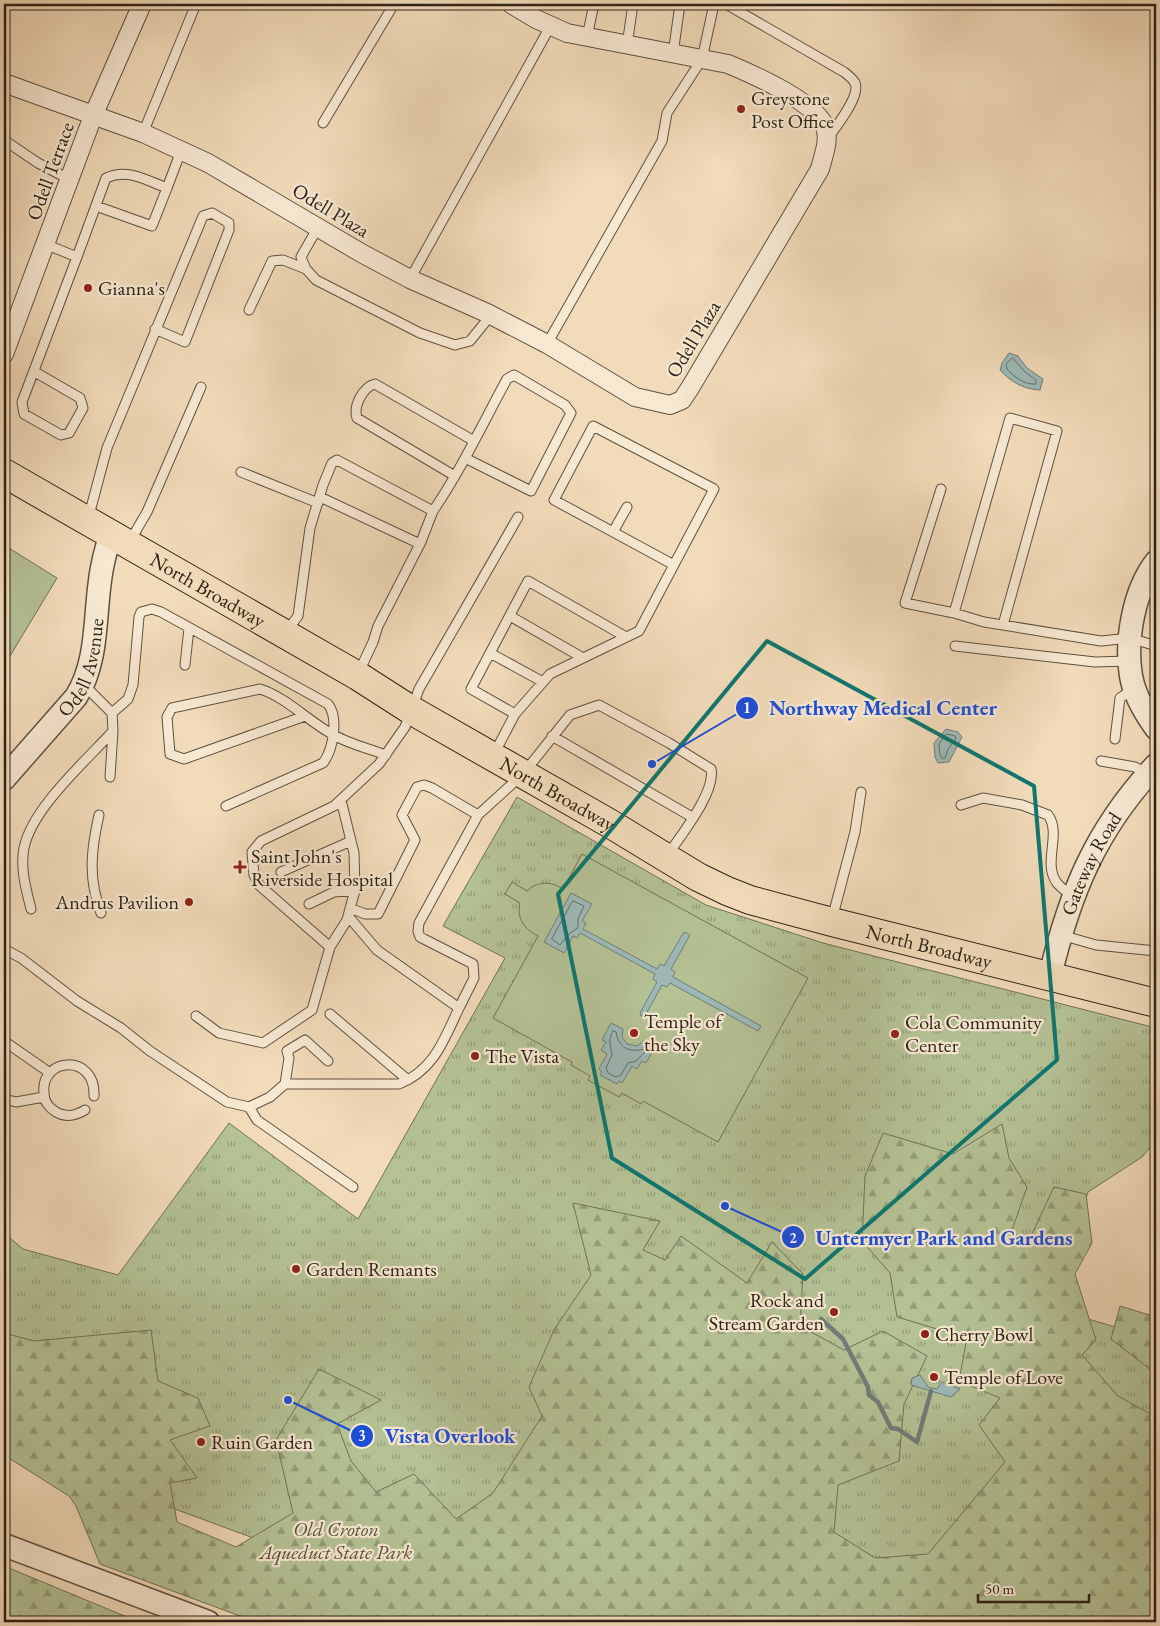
<svg xmlns="http://www.w3.org/2000/svg" width="1160" height="1626" viewBox="0 0 1160 1626" font-family="'EB Garamond',serif">
<defs>
<pattern id="grass-tufts" width="24" height="20" patternUnits="userSpaceOnUse" patternTransform="scale(1.25)"><rect width="24" height="20" fill="#b4c195"/><path d="M3 7l-1-3M5 7V3M7 7l1-3M15 17l-1-3M17 17v-4M19 17l1-3" fill="none" stroke="#939c79"/></pattern>
<pattern id="forest-firs" width="22" height="20" patternUnits="userSpaceOnUse" patternTransform="scale(1.25)"><rect width="22" height="20" fill="#b4c195"/><path d="M5 1l3.5 6h-7zM16 11l3.5 6h-7z" fill="#939c79"/></pattern>
</defs>
<rect width="100%" height="100%" fill="#f2dbba"/>
<filter id="stains"><feTurbulence type="fractalNoise" baseFrequency=".004" numOctaves="4"/><feColorMatrix values="0 0 0 0 .2 0 0 0 0 .09 0 0 0 0 .02 0 0 0 .5 -.17"/></filter>
<radialGradient id="worn" r=".72"><stop offset=".6" stop-color="#630" stop-opacity="0"/><stop offset="1" stop-color="#630" stop-opacity=".3"/></radialGradient>
<path fill="url(#grass-tufts)" stroke="#707256" d="M517,797L706,905L823,943L1156,1028V1141L1142,1157L1088,1192L1051,1308L1156,1339V1622H481L4,1446V1233L23,1249L118,1275L229,1123L358,1219L505,958L443,926Z"/>
<path fill="url(#forest-firs)" stroke="#707256" d="M1002,1124L1009,1158L1027,1187L1011,1233L1030,1238L1054,1187L1086,1194L1092,1243L1075,1274L1096,1340L1082,1355L1118,1396L1156,1417V1622H256L100,1564L76,1506L69,1496L4,1455V1333L34,1341L151,1330L158,1381L198,1398L210,1426L170,1440L197,1478L170,1483L177,1522L236,1547L293,1513L276,1440L319,1369L381,1400L337,1424L351,1461L376,1492L414,1474L456,1519L493,1493L542,1416L529,1387L554,1330L591,1275L573,1203L660,1221L643,1250L665,1260L681,1236L747,1283L772,1242L803,1274L800,1326L844,1350L883,1331L927,1356L904,1404L899,1461L838,1485L834,1532L875,1558L928,1554L1005,1462L979,1425L1000,1398L959,1381L967,1338L897,1317L890,1273L862,1241L865,1176L883,1133L953,1154Z
M1120,1306L1156,1317V1374L1111,1339Z
M4,1566L139,1622H7L4,1621Z"/>
<path fill="#b4c195" stroke="#707256" d="M4,545L57,578L4,666Z
M582,854L808,978L718,1142L643,1101L641,1104L622,1093L619,1097L588,1080L590,1076L571,1065L572,1062L493,1018L538,936C525,930 516,918 520,903L505,894L512,882L527,891C537,881 551,881 563,889Z"/>
<path fill="#9db9b7" stroke="#707d77" d="M1009,353L1018,356L1027,368L1043,379L1040,390C1023,389 1011,382 1000,370L1002,363Z
M946,729L958,732L962,737L949,762L938,763L935,757L934,743Z
M571,893L592,904L582,921L586,923L583,929L657,969L660,964L664,966L684,932L690,935L671,969L675,972L673,977L761,1026L758,1031L670,983L667,987L662,985L645,1016H641L640,1013L657,982L653,979L655,974L580,933L577,938L573,936L564,953L544,942Z
M611,1023L623,1029L622,1037L627,1044L637,1046L644,1041L655,1047L646,1063L642,1061L637,1069L632,1066L622,1083L619,1081L617,1084L600,1075L602,1072L599,1069L607,1054L601,1050L606,1042L602,1040Z
M920,1375L928,1387L937,1389L942,1382L960,1389L951,1397L911,1385L912,1378Z"/>
<g fill="none" stroke-linecap="round" stroke-linejoin="round">
<path stroke="#656e67" stroke-width="1" d="M1013,358L1024,371L1036,380V384C1025,385 1014,377 1007,369L1006,364Z
M947,734L955,736L956,739L948,749L945,758L943,759L940,755L939,744Z
M573,901L584,906L578,919V928L570,933L560,945L552,939Z
M613,1031L616,1032C619,1048 629,1053 644,1049L646,1051L636,1061L628,1063L621,1075L616,1077L608,1073L606,1068L612,1055C611,1046 607,1040 613,1031Z"/>
<path stroke="#707d77" stroke-width="4.5" d="M821,1319L843,1339L868,1387L869,1395L878,1402L891,1428L898,1429L917,1442L931,1391"/>
<g stroke="#5e5140" stroke-width="11">
<path id="service" d="M726,4L844,72C848,75 853,79 855,83C861,96 835,128 828,138
M587,37L594,4
M627,45L633,4
M673,54L680,4
M323,123L394,4
M143,133L196,4
M4,140L38,163L69,179
M96,206L152,226L167,188
M318,227L301,257L306,269L316,280L420,333L455,345L470,341L491,315
M45,244L77,257L106,178C128,168 145,180 167,188L181,151
M410,279L551,25
M249,310L272,261L283,260L306,269
M547,344L662,141L667,113L702,59L714,4
M35,372L80,398L83,408L69,433L61,435L24,414L22,402L77,257
M241,472L318,503
M455,476L357,418C353,406 363,387 375,384L474,441
M941,489L905,603L954,613
M320,497L420,544
M433,511C461,470 483,423 507,379L514,375L565,405L571,413L531,491L465,458
M88,519L107,448L203,216L212,213L229,223V230L185,342L155,329
M613,532L627,507
M130,541L147,512L201,387
M510,616L583,658
M1003,625L1057,431L1010,418L954,613L984,622L1101,641L1130,638L1153,645L1156,648
M286,632L298,616L310,528L323,485L332,463L337,460L433,511L421,542L378,626L373,642L358,674
M955,646L1095,662L1128,661
M490,653L543,682
M185,665L189,628
M84,685L112,713L113,731L110,777
M112,713L128,699L133,685L139,617L141,612L152,609L161,612L328,704C339,718 333,750 323,763L226,806
M515,714L471,689L528,581L626,637
M305,716L184,759L170,754L167,717L172,708L260,689C286,697 308,721 332,734C348,744 368,748 386,755
M552,736L692,817
M1115,739L1120,698L1133,689
M494,754L515,714L550,674L639,631L714,489L593,426L554,500L674,565
M1101,761L1135,767L1148,774
M961,805L983,798L1022,805L1048,815C1062,834 1042,863 1057,883C1061,888 1067,892 1072,896
M99,815C91,850 88,879 101,913
M478,815L523,774L570,715L599,705L669,743L711,769C716,792 681,835 667,856
M281,872L351,841
M309,904L334,892L355,890
M350,908L365,914H378L415,840L402,815L417,787L424,785L432,788L478,815L419,923L418,931L420,937L473,964L474,978L459,1008
M31,909C26,889 20,868 24,848C32,808 86,761 113,731
M832,919L855,832L861,792
M1061,935L1096,945L1156,951
M330,947L259,885L254,875L252,852L261,841L334,806L379,764L405,727L419,689L518,517
M4,949L21,958L77,1001L121,1028L150,1051L227,1102L249,1107L270,1097L285,1084L289,1058L287,1051L305,1040L328,1061
M330,1014L408,1080
M196,1016L219,1033L263,1043L312,1010L330,947L347,920L355,890L354,853L341,800
M4,1041L50,1073
M285,1084H399C434,1070 444,1040 459,1008L377,950L348,916
M4,1099L16,1102L44,1097
M249,1107L257,1120L353,1187
M85,1110C75,1116 66,1118 56,1112C49,1108 44,1101 44,1093C40,1057 96,1053 94,1096"/>
</g>
<g stroke="#5e5140" stroke-width="20">
<path id="minor" d="M4,83L143,133L208,163L363,254L410,279L487,313L547,344L635,397L670,405L682,400L690,388L820,169C823,156 830,141 825,127C816,102 752,74 728,64L567,33L536,19L511,4
M4,354L93,116L142,4"/>
</g>
<g stroke="#5e5140" stroke-width="25">
<g id="tertiary">
<path d="M1156,562C1134,590 1125,640 1131,676C1134,694 1145,713 1156,728"/>
<path id="s1" d="M4,779L76,697C101,657 93,607 103,563C105,553 108,543 111,533"/>
<path id="s2" d="M1050,976C1070,892 1096,829 1156,765"/>
<path d="M4,1545L208,1622"/>
</g>
</g>
<g stroke="#2d2317" stroke-width="30">
<g id="primary">
<path id="s3" d="M4,473L358,676L411,710L609,823L698,877L727,891L750,900L832,922L1156,1003"/>
</g>
</g>
<use href="#service" stroke="#f7e8d2" stroke-width="9"/>
<use href="#minor" stroke="#f7e8d2" stroke-width="18"/>
<use href="#tertiary" stroke="#f7e8d2" stroke-width="22"/>
<use href="#primary" stroke="#f2dbba" stroke-width="28"/>
</g>
<path fill="none" stroke="#0f766e" stroke-width="4" stroke-linejoin="round" d="M767,641L1034,786L1057,1060L805,1279L612,1158L558,894Z"/>
<g fill="#8f2418" stroke="#f7e8d2" stroke-width="2">
<circle cx="741" cy="109" r="5"/>
<circle cx="88" cy="288" r="5"/>
<path d="M237.5 859.5h5v5h5v5h-5v5h-5v-5h-5v-5h5z"/>
<circle cx="189" cy="902" r="5"/>
<circle cx="634" cy="1033" r="5"/>
<circle cx="895" cy="1034" r="5"/>
<circle cx="475" cy="1056" r="5"/>
<circle cx="296" cy="1269" r="5"/>
<circle cx="834" cy="1312" r="5"/>
<circle cx="925" cy="1334" r="5"/>
<circle cx="934" cy="1377" r="5"/>
<circle cx="201" cy="1442" r="5"/>
</g>
<g text-anchor="middle" dominant-baseline="central" stroke-width="4.5" stroke-linejoin="round" paint-order="stroke">
<g font-size="20" fill="#2d2317" stroke="#f7e8d2" text-anchor="start">
<text x="751" y="98">Greystone<tspan x="751" dy="23">Post Office</tspan></text>
<text x="98" y="288">Gianna's</text>
<text x="251" y="856">Saint John's<tspan x="251" dy="23">Riverside Hospital</tspan></text>
<text x="179" y="902" text-anchor="end">Andrus Pavilion</text>
<text x="644" y="1021">Temple of<tspan x="644" dy="23">the Sky</tspan></text>
<text x="905" y="1022">Cola Community<tspan x="905" dy="23">Center</tspan></text>
<text x="485" y="1056">The Vista</text>
<text x="306" y="1269">Garden Remants</text>
<text x="824" y="1300" text-anchor="end">Rock and<tspan x="824" dy="23">Stream Garden</tspan></text>
<text x="935" y="1334">Cherry Bowl</text>
<text x="944" y="1377">Temple of Love</text>
<text x="211" y="1442">Ruin Garden</text>
</g>
<g font-size="20" fill="#2d2317" stroke="#f7e8d2">
<text transform="translate(50 171) rotate(-70)">Odell Terrace</text>
<text transform="translate(331 210) rotate(31)">Odell Plaza</text>
<text transform="translate(693 339) rotate(-59)">Odell Plaza</text>
<text stroke="none"><textPath href="#s3" startOffset="235">North Broadway</textPath></text>
<text stroke="none"><textPath href="#s1" startOffset="139">Odell Avenue</textPath></text>
<text stroke="none"><textPath href="#s3" startOffset="640">North Broadway</textPath></text>
<text stroke="none"><textPath href="#s2" startOffset="120">Gateway Road</textPath></text>
<text stroke="none"><textPath href="#s3" startOffset="1045">North Broadway</textPath></text>
</g>
<g font-size="20" font-style="italic" fill="#56523d" stroke="#f7e8d2">
<text x="336" y="1529">Old Croton<tspan x="336" dy="23">Aqueduct State Park</tspan></text>
</g>
</g>
<path fill="none" stroke="#1d4ed8" stroke-width="2" d="M652 764L747 708M725 1206L793 1237M288 1400L362 1436"/>
<g fill="#1d4ed8" stroke="#f7e8d2" stroke-width="2">
<circle cx="652" cy="764" r="5"/>
<circle cx="725" cy="1206" r="5"/>
<circle cx="288" cy="1400" r="5"/>
<circle cx="747" cy="708" r="12"/>
<circle cx="793" cy="1237" r="12"/>
<circle cx="362" cy="1436" r="12"/>
</g>
<g font-size="15" text-anchor="middle" font-weight="bold" fill="#fff">
<text x="747" y="713">1</text>
<text x="793" y="1243">2</text>
<text x="362" y="1441">3</text>
</g>
<g font-size="21" text-anchor="middle" font-weight="bold" fill="#1d4ed8" stroke="#f7e8d2" stroke-width="4.5" stroke-linejoin="round" paint-order="stroke">
<text x="883" y="715">Northway Medical Center</text>
<text x="944" y="1245">Untermyer Park and Gardens</text>
<text x="450" y="1443">Vista Overlook</text>
</g>
<rect width="1160" height="1626" fill="none" stroke="#f2dbba" stroke-width="20"/>
<rect x="5" y="5" width="1150" height="1616" fill="none" stroke="#2d2317" stroke-width="2.5"/>
<rect x="10" y="10" width="1140" height="1606" fill="none" stroke="#2d2317"/>
<path d="M978 1594v8h111v-8" fill="none" stroke="#2d2317" stroke-width="2.5"/>
<text x="985" y="1594" font-size="15" fill="#2d2317" stroke="#f7e8d2" stroke-width="4" paint-order="stroke">50 m</text>
<rect width="100%" height="100%" filter="url(#stains)"/>
<rect width="100%" height="100%" fill="url(#worn)"/>
</svg>
